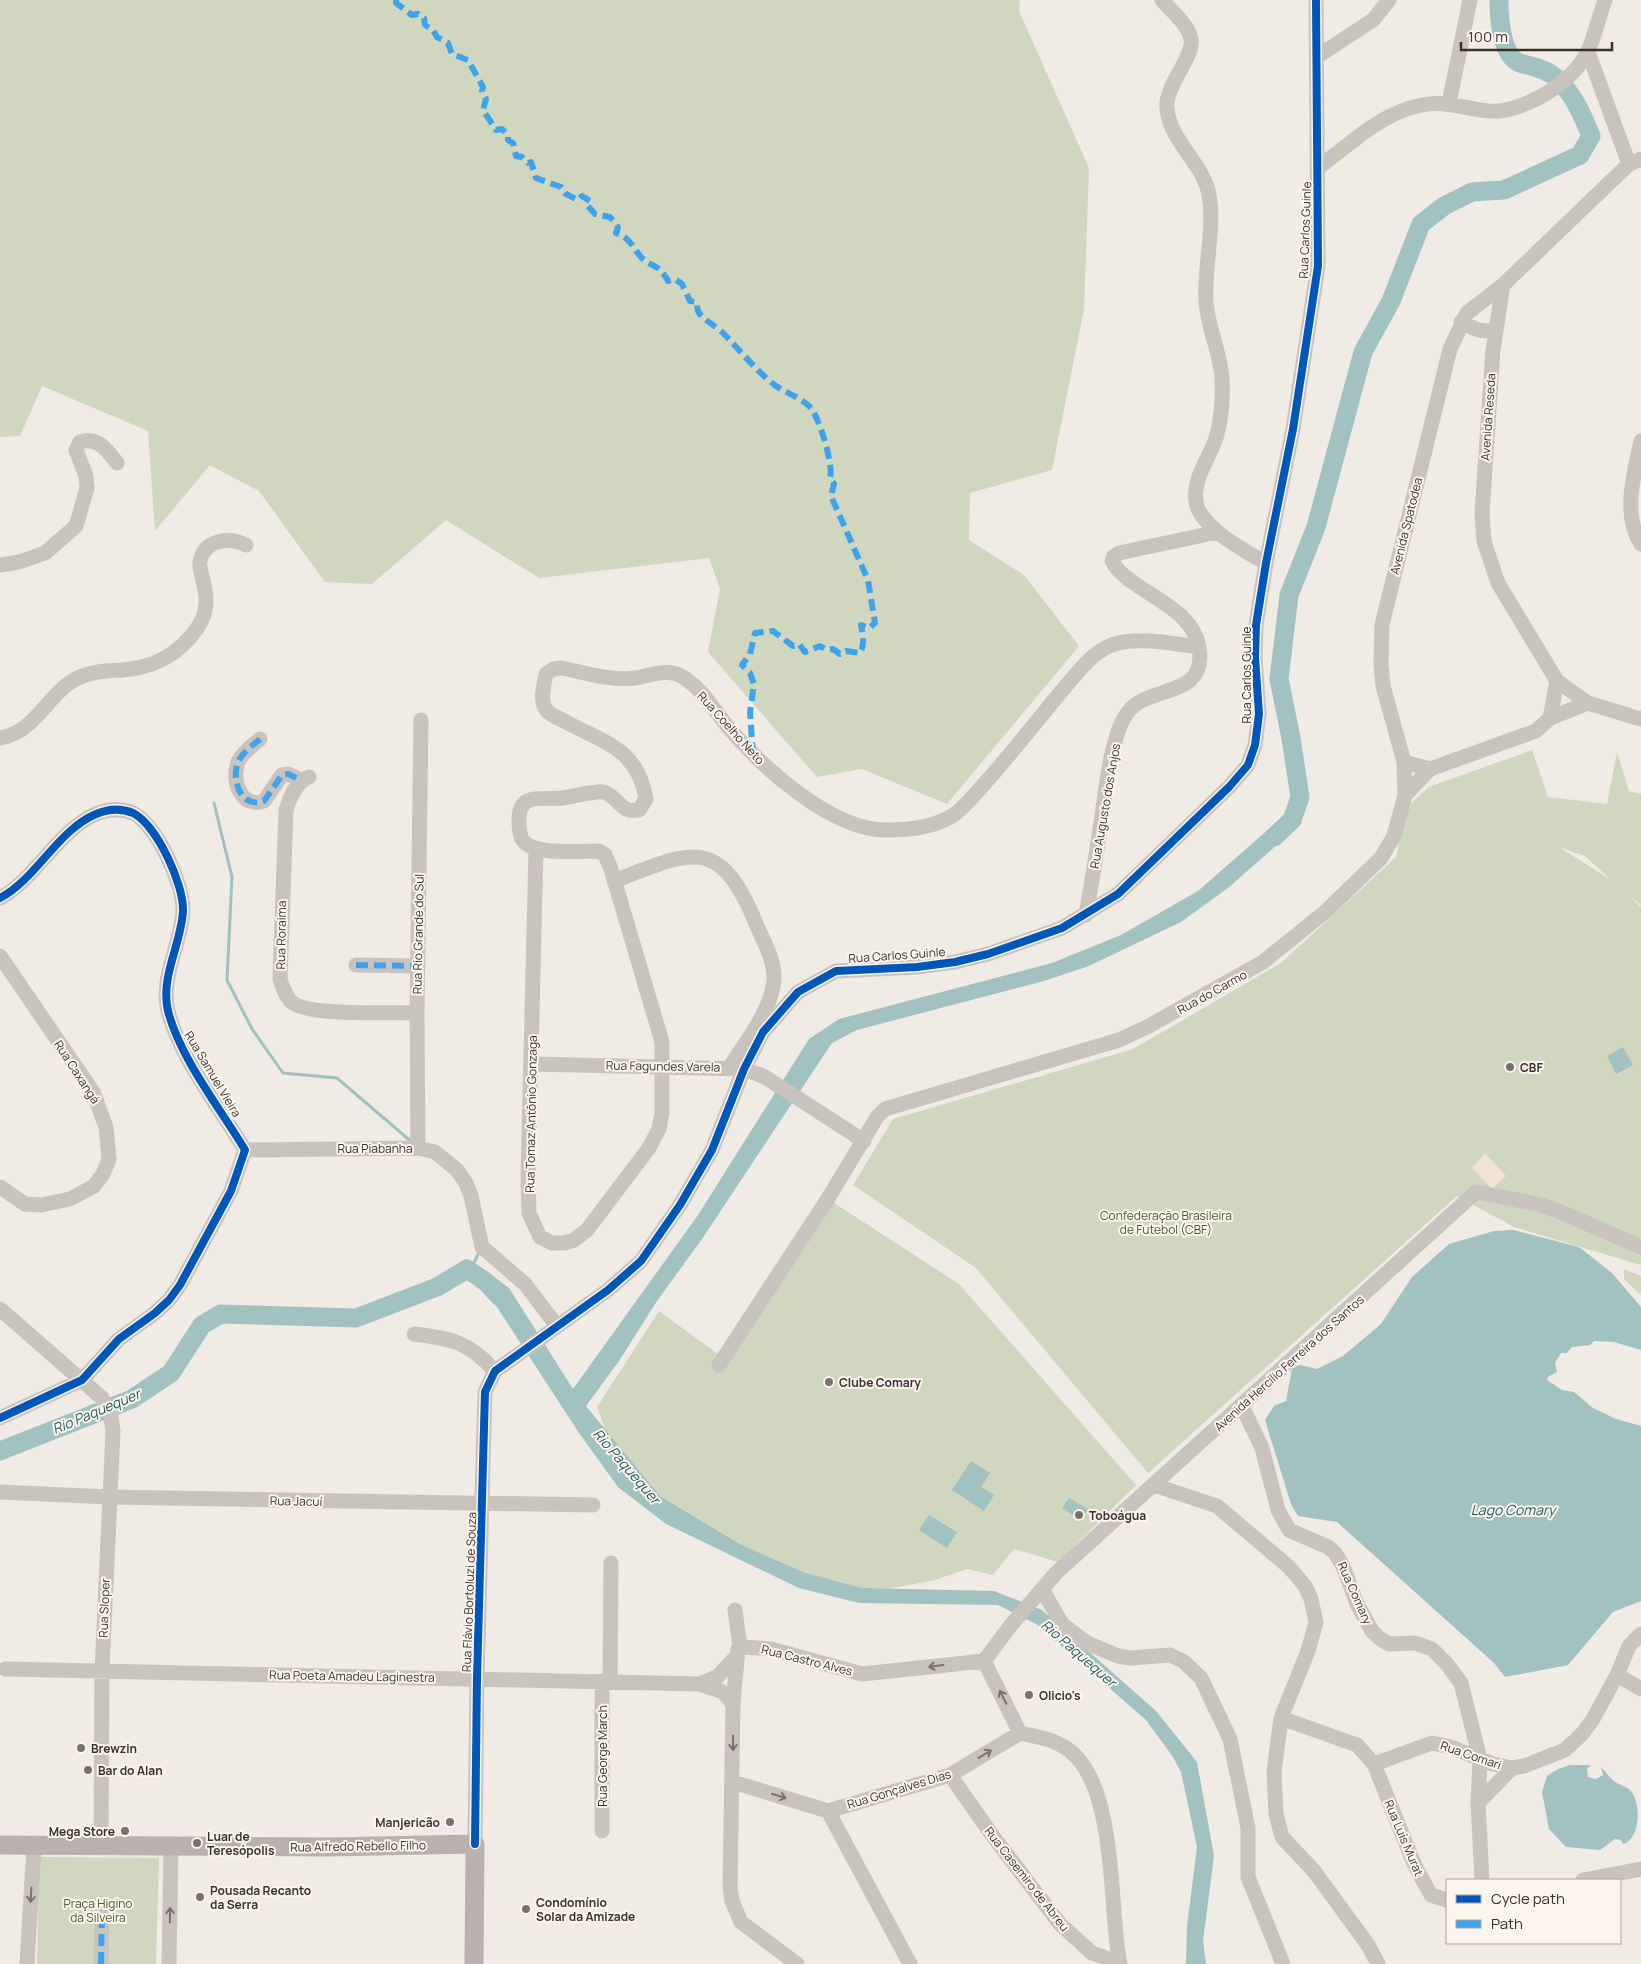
<svg xmlns="http://www.w3.org/2000/svg" width="1641" height="1964" viewBox="0 0 1641 1964" font-family="Manrope,sans-serif">
<rect width="100%" height="100%" fill="#f0ebe5"/>
<path fill="#d1d6bf" fill-rule="evenodd" d="M0,0H1020L1019,11L1089,168L1084,309L1052,470L970,493L969,540L1024,575L1079,646L947,804L862,769L817,777L708,652L720,589L709,558L539,578L446,520L372,584L325,582L259,491L210,465L155,531L148,431L42,386L20,436L0,437Z
M1532,750L1548,797L1607,804L1617,752L1629,791L1641,794V905L1627,894L1641,907V1265L1514,1227L1457,1196L1148,1473L976,1268L853,1185L893,1119L1133,1049L1281,963L1396,857L1407,807L1429,787ZM1559,847L1585,856L1611,880Z
M828,1199L959,1284L1136,1485L1058,1562L1014,1549L993,1575L967,1569L935,1580L882,1590L862,1588L803,1572L740,1544L660,1496L606,1432L597,1407L659,1311L722,1357Z
M1624,1269L1641,1276V1295L1624,1279Z
M39,1857L159,1858L156,1964H37Z"/>
<path fill="#eee3d5" d="M1485,1153L1506,1176L1492,1189L1472,1168Z"/>
<path fill="#a1c2c1" d="M1285,815L1302,823L1228,888L1181,922L1089,966L1044,981L857,1030L832,1043L702,1239L657,1301L619,1361L586,1406L660,1496L740,1544L803,1572L862,1588L994,1591L1042,1610L1156,1711L1197,1762L1214,1856L1203,1941L1206,1964H1186L1187,1926L1197,1847L1181,1772L1173,1757L1146,1720L1036,1624L998,1605L859,1603L799,1588L666,1524L618,1487L579,1433L495,1304L478,1287L489,1273L509,1288L573,1389L698,1215L809,1039L839,1019L1052,963L1121,935L1198,891Z
M1623,1047L1633,1065L1616,1074L1607,1056Z
M1513,1230L1579,1247L1612,1273L1641,1307V1350L1614,1342L1594,1341L1590,1345L1572,1347L1567,1353H1561L1555,1363L1557,1372L1548,1377L1547,1380L1562,1390L1574,1392L1593,1408L1616,1419L1641,1426V1601L1613,1612L1568,1665L1505,1677L1494,1663L1337,1522L1298,1516L1291,1504L1265,1420L1274,1406L1286,1401L1292,1368L1300,1365L1317,1369L1343,1356L1381,1324L1412,1277L1449,1244L1494,1231Z
M971,1461L990,1473L981,1487L994,1495L984,1511L952,1490Z
M1069,1498L1088,1509L1082,1521L1062,1508Z
M929,1515L957,1532L947,1548L919,1530Z
M1570,1765H1591L1587,1769L1588,1777L1596,1779L1603,1775L1601,1767C1607,1773 1610,1779 1617,1783C1622,1786 1628,1787 1631,1791C1641,1803 1641,1839 1623,1844L1621,1840L1615,1839L1600,1850L1566,1847L1549,1829L1542,1792L1547,1776L1558,1769Z"/>
<g fill="none" stroke-linecap="round" stroke-linejoin="round">
<path stroke="#a1c2c1" stroke-width="3" d="M214,803L232,877L227,980L252,1029L283,1073L337,1078L413,1143
M467,1269L473,1265L480,1250"/>
<path stroke="#a1c2c1" stroke-width="19" d="M1274,837L1292,820L1300,797L1291,738L1279,679L1289,595L1316,527L1363,352L1391,301L1421,224L1444,206L1472,192L1504,190L1580,155L1591,136C1582,114 1573,93 1555,77C1545,68 1532,67 1520,63C1501,56 1499,17 1499,0
M0,1451L132,1399L171,1373L202,1325L221,1314L356,1318L437,1287L467,1269L486,1282L500,1297"/>
<path stroke="#c9c3be" stroke-width="15" d="M1162,0C1171,11 1188,24 1191,39C1195,56 1164,86 1167,109C1170,140 1200,161 1208,190C1216,225 1204,264 1206,300C1207,326 1220,351 1222,378C1223,398 1222,418 1216,438C1209,459 1190,482 1197,506C1205,530 1245,551 1266,563
M1588,52L1629,164
M1318,56L1373,20L1389,0
M1449,103L1470,0
M1641,159L1629,164L1503,285L1493,350L1482,513L1484,541L1498,583L1557,681L1588,703L1641,719
M1318,168C1349,145 1379,115 1417,106C1444,99 1463,109 1489,111C1522,114 1574,82 1588,51C1595,35 1599,17 1605,0
M1461,322L1478,330L1496,332
M1641,441C1634,473 1622,515 1641,544
M0,565L19,562L45,553L76,526L87,488L86,476L76,450L80,442C98,436 107,450 117,463
M1550,718L1557,681
M0,738C36,733 50,689 80,677C94,671 107,671 122,670C154,668 179,655 198,627C209,610 207,595 202,576C201,572 199,566 200,561C205,539 229,537 246,545
M260,739C252,746 242,753 238,762C231,781 241,809 264,801L282,775L288,774L301,780
M1404,762L1405,795
M1430,769L1404,762L1383,686L1381,664L1382,625L1450,349L1467,313L1503,285
M309,777C296,782 290,797 286,810L280,979C283,988 286,998 293,1003C309,1016 393,1012 417,1013
M536,850L528,1179L529,1213L540,1237L552,1243H564L574,1240L587,1230L649,1148L659,1129L662,1113V1042L611,869L605,855L599,851C580,851 532,856 522,839C519,833 519,826 519,820C519,790 544,801 562,798C572,797 596,790 604,792C619,797 620,814 639,810L646,799C638,748 602,742 564,721C558,718 548,714 545,708C540,699 544,684 546,674L553,669L562,668C585,673 612,681 635,678C649,676 667,668 681,676C701,687 714,710 728,727C762,767 833,832 888,830C910,830 936,827 955,814C969,803 981,787 993,774C1017,746 1041,716 1065,687C1080,670 1094,649 1118,643C1143,637 1174,644 1199,647
M614,881C694,850 720,835 757,926C765,944 778,967 773,987C767,1016 745,1043 729,1068
M0,898C36,879 58,830 96,814C108,809 121,808 133,813C157,825 184,885 183,911C181,945 160,977 168,1011C180,1058 220,1108 245,1150L231,1191L180,1285L169,1300L155,1313L119,1339L82,1380L0,1418
M1086,915C1091,886 1096,858 1100,829C1105,798 1110,735 1128,712C1149,684 1208,699 1199,647C1192,604 1127,591 1112,561L1113,557L1119,553L1218,532
M0,956L93,1092L106,1127L109,1159L103,1174L94,1186L70,1199L41,1205L25,1204L0,1187
M356,965L418,966
M532,1064L744,1069L765,1077L864,1141
M418,1148L417,1013L421,720
M245,1150L418,1148L435,1152L457,1170L466,1183L471,1196L482,1247L525,1284L557,1326
M0,1309L102,1398L111,1416L113,1431L102,1671L101,1847
M414,1334C452,1339 468,1341 495,1371
M719,1365L829,1197L877,1117L885,1109L1119,1040L1149,1026L1263,962L1325,912L1381,858L1394,836L1405,795L1430,769L1536,731L1550,718L1588,703
M1242,1406L1262,1448L1278,1510L1289,1530L1328,1547L1335,1553L1343,1566L1357,1604L1372,1631L1379,1638L1389,1644L1415,1643L1432,1649L1447,1664L1461,1683L1480,1759L1478,1803L1482,1880
M1154,1485L1217,1506L1289,1567L1305,1586L1311,1599L1316,1622L1308,1651L1281,1718L1274,1772L1276,1814L1282,1837L1314,1871L1368,1945L1378,1964
M0,1492L109,1497L593,1505
M1042,1589L1062,1624L1087,1643L1118,1656L1131,1658L1170,1655L1183,1661L1201,1678L1230,1739L1248,1828V1877L1283,1964
M735,1610L740,1647
M984,1661L1011,1625L1056,1573L1476,1192L1537,1204L1556,1210L1641,1247
M984,1661L1020,1733
M5,1669L699,1684L723,1692L733,1704
M1617,1675L1641,1689
M602,1681V1831
M610,1682L611,1563
M699,1684L717,1677L736,1657
M1281,1718L1357,1745L1374,1764L1432,1743L1451,1747L1493,1764L1512,1768L1524,1766L1565,1750L1583,1733L1593,1719L1617,1675L1629,1646L1641,1634
M1020,1733C1034,1736 1049,1738 1061,1745C1119,1774 1108,1908 1120,1964
M1374,1764L1415,1866L1431,1895L1447,1900
M950,1775L992,1835L1060,1924L1092,1953L1120,1963
M733,1782L828,1811L950,1775L1020,1733
M1478,1803L1512,1768
M828,1811L910,1964
M475,1844L477,1678L485,1392L495,1371L608,1290L641,1261L680,1205L712,1150L744,1069L763,1032L798,992L836,971L917,967L955,962L988,954L1062,928L1118,894L1229,787L1248,765L1255,745L1259,714L1255,657L1256,625L1266,563L1293,429L1318,266L1316,0
M1583,1880L1641,1869
M27,1964L34,1846
M101,1964L102,1913
M169,1964L171,1845
M797,1964L741,1922L732,1901L730,1886L733,1704L738,1649L744,1647L771,1649L862,1674L984,1661"/>
<path stroke="#b8b1ad" stroke-width="19" d="M0,1845L329,1847L475,1844L474,1964"/>
<path stroke="#3fa3eb" stroke-width="6" stroke-dasharray="12 6" stroke-linecap="butt" d="M396,0V3L412,15L418,14L424,18L425,25L433,30L437,37L448,43L452,54L468,60L483,87L482,91L486,99L483,110L496,130L502,129L508,135V140L513,143L516,156L522,157L528,163L531,162L536,178L561,187L566,194L578,200L582,196L590,201L588,206L595,214L610,217L618,227L616,233C630,237 633,248 641,257C651,268 658,262 668,281L675,279L682,284L690,301L697,302C697,307 697,310 699,313C703,319 717,327 723,333C741,351 756,371 776,386C786,393 801,398 809,406C819,415 834,466 830,478L834,484L831,496L868,580L875,623L869,628L861,625C863,635 865,644 860,653L846,651L840,654L833,649L827,650L820,646L805,652L799,644L793,646L773,631L755,633L750,654L742,665L750,673L754,684L750,712L753,754
M260,739C252,746 242,753 238,762C231,781 241,809 264,801L282,775L288,774L301,780
M356,965L418,966
M101,1964L102,1913"/>
<g stroke="#fbf5ee" stroke-width="11">
<path id="cycleway" d="M0,898C36,879 58,830 96,814C108,809 121,808 133,813C157,825 184,885 183,911C181,945 160,977 168,1011C180,1058 220,1108 245,1150L231,1191L180,1285L169,1300L155,1313L119,1339L82,1380L0,1418
M475,1844L477,1678L485,1392L495,1371L608,1290L641,1261L680,1205L712,1150L744,1069L763,1032L798,992L836,971L917,967L955,962L988,954L1062,928L1118,894L1229,787L1248,765L1255,745L1259,714L1255,657L1256,625L1266,563L1293,429L1318,266L1316,0"/>
</g>
<use href="#cycleway" stroke="#0057b8" stroke-width="8"/>
</g>
<defs><path id="oneway-shaft" d="M-6 0H5M1.5-3L5.5 0L1.5 3" fill="none" stroke-width="1.6" stroke-linecap="round" stroke-linejoin="round" transform="scale(1.25)"/></defs>
<g stroke="#7b726d">
<use href="#oneway-shaft" transform="translate(936 1666) rotate(173)"/>
<use href="#oneway-shaft" transform="translate(1003 1697) rotate(-117)"/>
<use href="#oneway-shaft" transform="translate(733 1743) rotate(90)"/>
<use href="#oneway-shaft" transform="translate(985 1754) rotate(-31)"/>
<use href="#oneway-shaft" transform="translate(779 1796) rotate(17)"/>
<use href="#oneway-shaft" transform="translate(31 1895) rotate(93)"/>
<use href="#oneway-shaft" transform="translate(170 1915) rotate(-89)"/>
</g>
<g fill="#7a716c" stroke="#fbf5ee" stroke-width="2">
<circle cx="1510" cy="1067" r="5"/>
<circle cx="829" cy="1382" r="5"/>
<circle cx="1079" cy="1515" r="5"/>
<circle cx="1029" cy="1695" r="5"/>
<circle cx="81" cy="1748" r="5"/>
<circle cx="88" cy="1770" r="5"/>
<circle cx="450" cy="1822" r="5"/>
<circle cx="125" cy="1831" r="5"/>
<circle cx="197" cy="1843" r="5"/>
<circle cx="200" cy="1897" r="5"/>
<circle cx="526" cy="1909" r="5"/>
</g>
<g text-anchor="middle" dominant-baseline="central" stroke-width="4" stroke-linejoin="round" paint-order="stroke">
<g font-size="12" fill="#3b302b" stroke="#fbf5ee">
<text transform="translate(1305 230) rotate(-88)">Rua Carlos Guinle</text>
<text transform="translate(1488 417) rotate(-86)">Avenida Reseda</text>
<text transform="translate(1406 526) rotate(-76)">Avenida Spatodea</text>
<text transform="translate(1246 675) rotate(-90)">Rua Carlos Guinle</text>
<text transform="translate(731 728) rotate(48)">Rua Coelho Neto</text>
<text transform="translate(1105 806) rotate(-80)">Rua Augusto dos Anjos</text>
<text transform="translate(418 934) rotate(-89)">Rua Rio Grande do Sul</text>
<text transform="translate(281 935) rotate(-89)">Rua Roraima</text>
<text transform="translate(897 955) rotate(-4)">Rua Carlos Guinle</text>
<text transform="translate(1212 992) rotate(-29)">Rua do Carmo</text>
<text transform="translate(663 1066) rotate(1)">Rua Fagundes Varela</text>
<text transform="translate(77 1072) rotate(57)">Rua Caxangá</text>
<text transform="translate(213 1074) rotate(59)">Rua Samuel Vieira</text>
<text transform="translate(531 1114) rotate(-89)">Rua Tomaz Antônio Gonzaga</text>
<text x="375" y="1148">Rua Piabanha</text>
<text transform="translate(1289 1363) rotate(-42)">Avenida Hercílio Ferreira dos Santos</text>
<text transform="translate(296 1501) rotate(1)">Rua Jacuí</text>
<text transform="translate(469 1592) rotate(-88)">Rua Flávio Bortoluzi de Souza</text>
<text transform="translate(1355 1593) rotate(66)">Rua Comary</text>
<text transform="translate(104 1608) rotate(-88)">Rua Sloper</text>
<text transform="translate(807 1660) rotate(14)">Rua Castro Alves</text>
<text transform="translate(352 1676) rotate(1)">Rua Poeta Amadeu Laginestra</text>
<text transform="translate(1471 1755) rotate(19)">Rua Comari</text>
<text transform="translate(602 1756) rotate(-90)">Rua George March</text>
<text transform="translate(899 1789) rotate(-17)">Rua Gonçalves Dias</text>
<text transform="translate(1404 1838) rotate(67)">Rua Luís Murat</text>
<text transform="translate(358 1846) rotate(-1)">Rua Alfredo Rebello Filho</text>
<text transform="translate(1027 1879) rotate(52)">Rua Casemiro de Abreu</text>
</g>
<g font-size="12" font-weight="bold" fill="#3b302b" stroke="#fbf5ee" text-anchor="start">
<text x="1520" y="1067">CBF</text>
<text x="839" y="1382">Clube Comary</text>
<text x="1089" y="1515">Toboágua</text>
<text x="1039" y="1695">Olicio's</text>
<text x="91" y="1748">Brewzin</text>
<text x="98" y="1770">Bar do Alan</text>
<text x="440" y="1822" text-anchor="end">Manjericão</text>
<text x="115" y="1831" text-anchor="end">Mega Store</text>
<text x="207" y="1836">Luar de<tspan x="207" dy="14">Teresópolis</tspan></text>
<text x="210" y="1890">Pousada Recanto<tspan x="210" dy="14">da Serra</tspan></text>
<text x="536" y="1902">Condomínio<tspan x="536" dy="14">Solar da Amizade</tspan></text>
</g>
<g font-size="12" fill="#4a5a2e" stroke="#fbf5ee">
<text x="1166" y="1215">Confederação Brasileira<tspan x="1166" dy="14">de Futebol (CBF)</tspan></text>
<text x="98" y="1903">Praça Higino<tspan x="98" dy="14">da Silveira</tspan></text>
</g>
<g font-size="14" font-style="italic" fill="#1f5a5e" stroke="#fbf5ee">
<text transform="translate(96 1411) rotate(-23)">Rio Paquequer</text>
<text transform="translate(627 1466) rotate(49)">Rio Paquequer</text>
<text x="1513" y="1509">Lago Comary</text>
<text transform="translate(1079 1653) rotate(41)">Rio Paquequer</text>
</g>
</g>
<rect x="1446" y="1879" width="175" height="65" fill="#fbf5ee" stroke="#aea6a0"/>
<rect x="1456" y="1895" width="25" height="8" fill="#0057b8" stroke="#aea6a0"/>
<text x="1491" y="1904" font-size="15" fill="#3b302b">Cycle path</text>
<rect x="1456" y="1920" width="25" height="8" fill="#3fa3eb" stroke="#aea6a0"/>
<text x="1491" y="1929" font-size="15" fill="#3b302b">Path</text>
<path d="M1461 42v8h151v-8" fill="none" stroke="#3b302b" stroke-width="2.5"/>
<text x="1468" y="42" font-size="15" fill="#3b302b" stroke="#fbf5ee" stroke-width="4" paint-order="stroke">100 m</text>
</svg>
